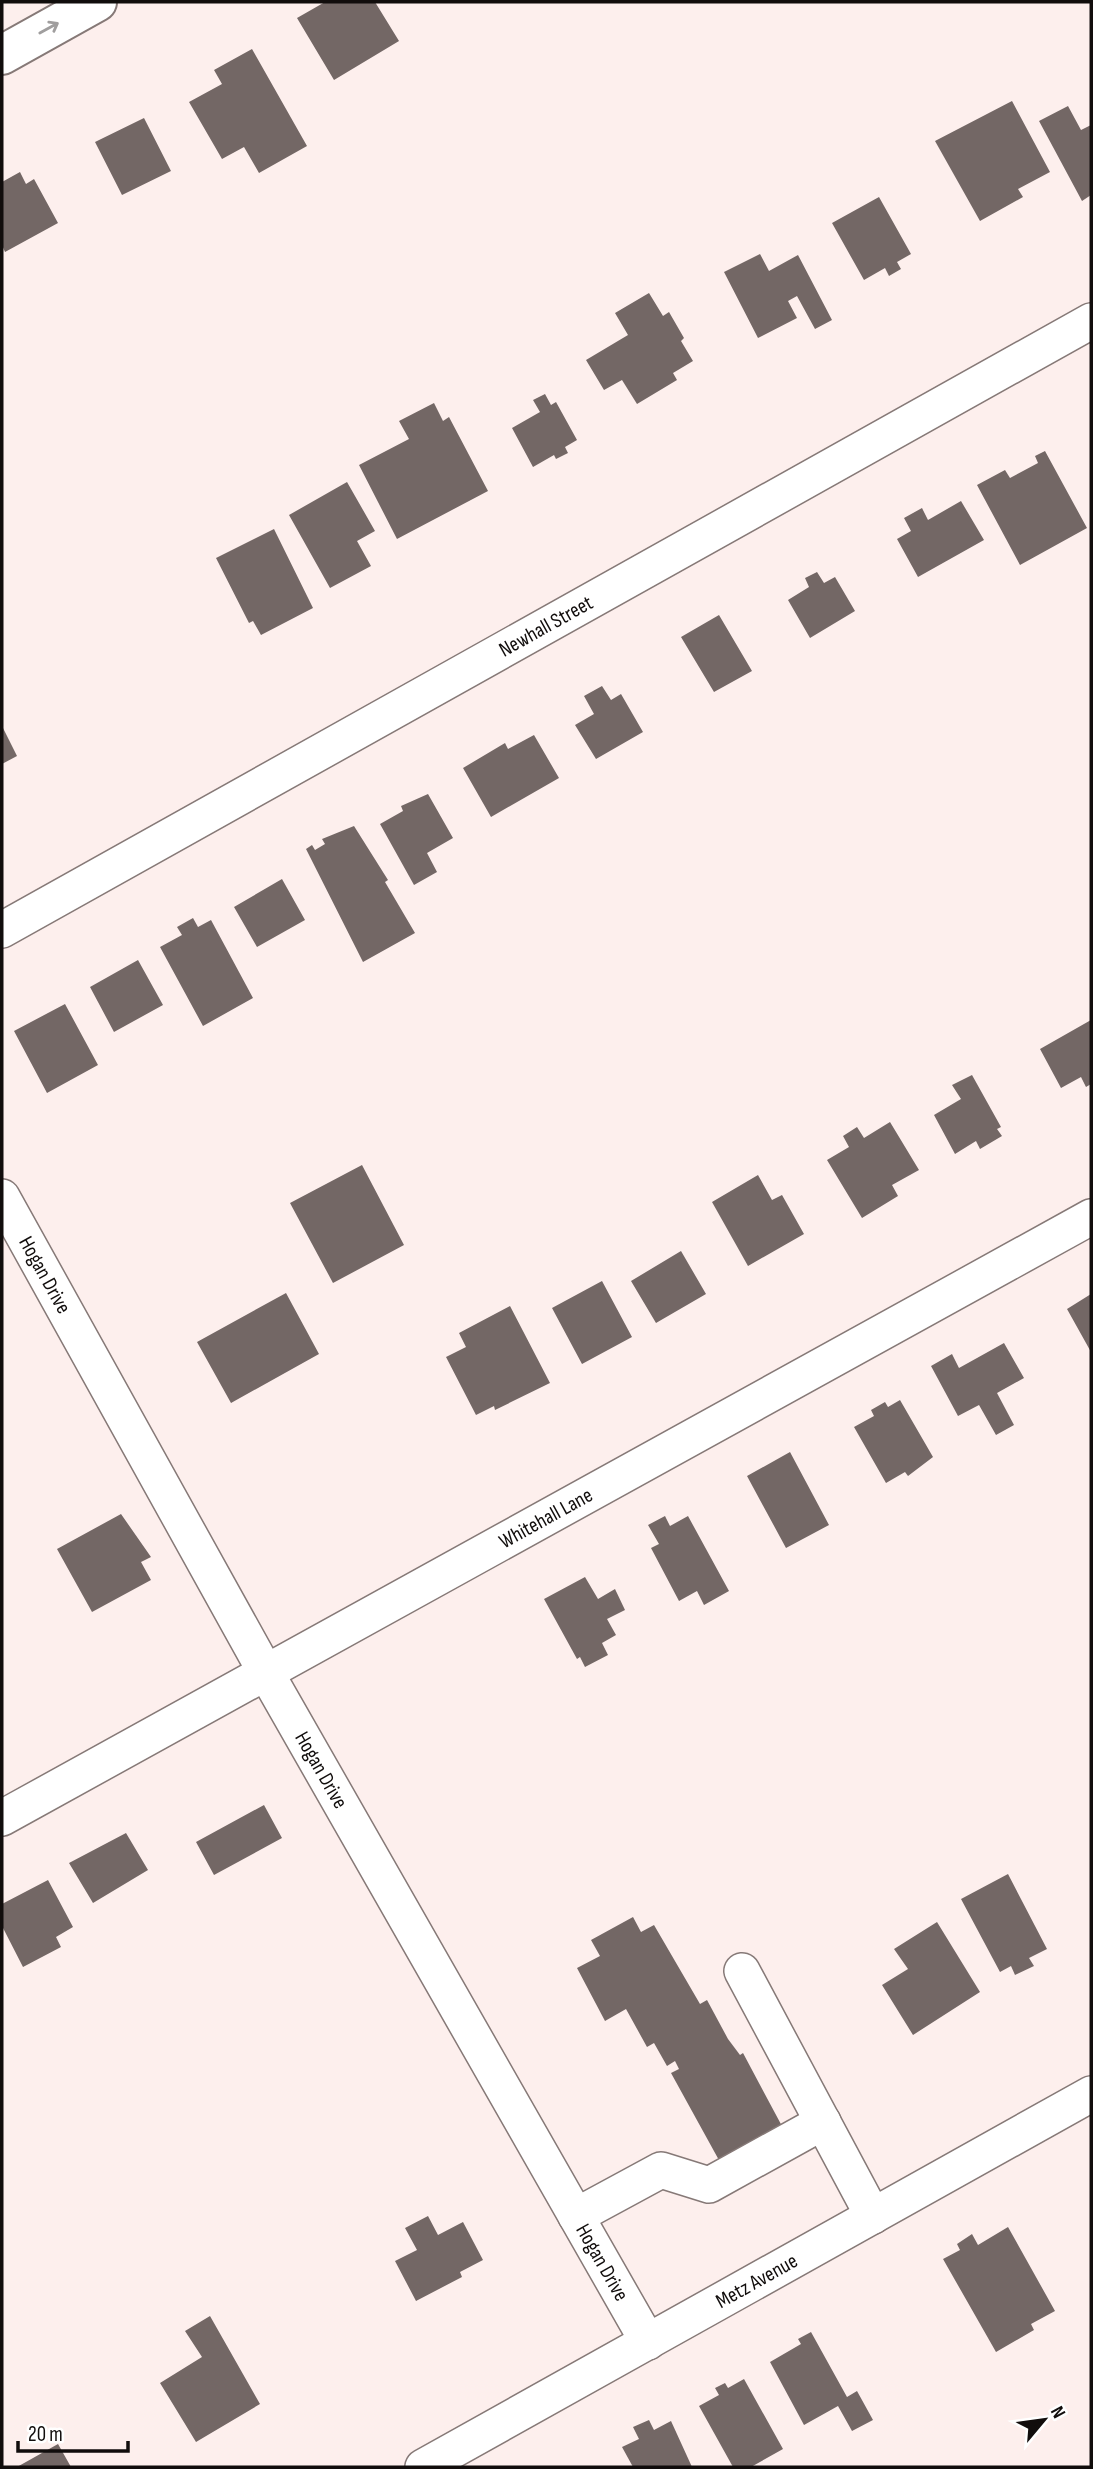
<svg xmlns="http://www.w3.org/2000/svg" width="1093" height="2469" viewBox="0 0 1093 2469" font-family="'Sofia Sans Condensed',sans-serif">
<rect width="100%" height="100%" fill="#fdefed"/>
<path fill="#736765" d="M325,2H375L399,41L334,80L297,18Z
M252,49L307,146L259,173L244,147L222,159L189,102L222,84L214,70Z
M1012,101L1050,172L1018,189L1023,197L980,221L935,141Z
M1068,106L1081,130L1091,125V195L1082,201L1039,121Z
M144,118L171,171L122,195L95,142Z
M20,172L26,184L34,179L58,223L5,252L2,245V182Z
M879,197L911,254L897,262L901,269L889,276L885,268L864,280L832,223Z
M760,254L769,271L798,255L832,320L815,329L797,296L788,301L797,318L758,338L724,272Z
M649,293L663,316L669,312L684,338L681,341L693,361L673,373L677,380L637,404L622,380L604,390L586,360L628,335L615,313Z
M545,394L551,405L556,402L577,440L565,447L568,453L556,459L554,455L533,467L512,428L540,412L533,400Z
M434,403L443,421L449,417L488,491L397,539L359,465L409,439L399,421Z
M1045,451L1087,528L1020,565L977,485L1005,470L1010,478L1038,463L1035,456Z
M347,482L375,531L357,541L371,566L330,588L289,515Z
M961,501L984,540L918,577L897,539L911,531L904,518L922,508L928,520Z
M274,529L313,608L261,635L253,621L249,623L216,558Z
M817,572L824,583L835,577L855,611L810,638L788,600L809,587L805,578Z
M719,615L752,671L714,692L681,637Z
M602,686L611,700L621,694L643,732L596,759L575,725L594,714L584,696Z
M2,726L17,756L2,764Z
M534,735L559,778L491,817L463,768L505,743L508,749Z
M428,794L453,838L427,853L437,872L414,885L380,824L403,811L401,806Z
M354,826L388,880L385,882L415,933L363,962L306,849L312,845L315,850L325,844L322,839Z
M282,879L305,920L257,947L234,907Z
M193,918L198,927L211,920L253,998L203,1026L160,947L182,935L177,927Z
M138,960L163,1005L114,1032L90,987Z
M65,1004L98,1065L47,1093L14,1031Z
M1091,1020V1084L1086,1087L1081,1077L1061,1088L1040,1049Z
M972,1075L1001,1127L997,1129L1002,1136L980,1149L976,1141L955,1154L934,1115L961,1099L952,1085Z
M890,1122L919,1170L892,1185L898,1196L862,1218L827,1160L849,1147L843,1136L857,1127L864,1138Z
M362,1165L404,1245L333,1283L290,1203Z
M758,1175L772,1200L782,1195L804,1234L748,1266L712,1202Z
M681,1251L706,1294L656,1323L631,1281Z
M602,1281L632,1337L582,1364L552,1308Z
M286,1293L319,1354L231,1403L197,1342Z
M1091,1294V1352L1067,1309Z
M510,1306L550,1383L495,1410L494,1406L476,1415L446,1357L466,1347L459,1333Z
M1004,1343L1024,1378L997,1393L1014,1425L996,1435L979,1405L958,1416L931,1366L952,1354L959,1368Z
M900,1400L933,1457L908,1476L905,1472L886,1483L854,1427L874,1416L871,1410L885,1402L888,1407Z
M790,1452L829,1525L786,1548L747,1476Z
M121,1514L151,1557L141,1562L151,1580L92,1612L57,1549Z
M665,1516L670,1526L688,1516L729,1591L704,1605L697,1591L679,1601L651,1548L659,1544L648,1525Z
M585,1577L598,1599L615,1589L625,1610L607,1619L616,1635L602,1643L608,1655L585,1667L580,1657L577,1659L544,1599Z
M264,1805L282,1838L214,1875L196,1842Z
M126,1833L148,1870L93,1903L69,1863Z
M1008,1874L1047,1949L1029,1958L1034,1966L1015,1975L1011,1966L1000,1972L961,1899Z
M48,1880L73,1927L56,1937L61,1947L23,1967L2,1926V1904Z
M633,1917L641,1932L654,1925L700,2004L707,2000L728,2039L740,2055L743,2053L783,2128L720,2162L671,2073L679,2069L675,2061L667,2066L654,2043L647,2047L626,2009L605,2021L577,1968L600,1956L591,1940Z
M937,1922L980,1992L913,2035L882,1985L908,1969L894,1949Z
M428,2216L438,2235L463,2222L483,2260L460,2272L462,2277L416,2301L395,2261L417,2250L405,2228Z
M1008,2227L1055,2311L1031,2324L1034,2330L996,2352L943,2259L960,2250L957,2244L972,2234L978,2245Z
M210,2316L260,2404L196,2442L160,2383L202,2357L185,2331Z
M811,2332L847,2397L857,2391L873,2420L852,2431L838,2406L804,2425L770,2362L801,2344L798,2339Z
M744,2379L783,2449L751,2467H733L699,2406L719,2395L715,2388L725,2383L728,2388Z
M649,2420L654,2430L671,2421L692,2467H633L622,2447L639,2439L633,2427Z
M58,2444L71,2467H17Z"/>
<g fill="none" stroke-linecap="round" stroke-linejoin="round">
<g stroke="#867977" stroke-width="38">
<g id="minor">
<path id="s1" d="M2,930L1091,321"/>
<path id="s2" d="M2,1197L265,1671L648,2342"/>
<path id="s3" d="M2,1818L1091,1217"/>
<path d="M742,1971L873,2216"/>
<path d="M576,2216L661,2170L709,2185L823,2122"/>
<path id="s4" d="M423,2467L1091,2094"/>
</g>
</g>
<g stroke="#867977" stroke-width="42">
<path id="major" d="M2,55L97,2"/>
</g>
<use href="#minor" stroke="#fff" stroke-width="35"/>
<use href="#major" stroke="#fff" stroke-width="38"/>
</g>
<defs><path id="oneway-shaft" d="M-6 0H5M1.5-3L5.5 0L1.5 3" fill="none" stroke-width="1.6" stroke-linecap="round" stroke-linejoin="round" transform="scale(1.75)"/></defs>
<use stroke="#a09e9e" href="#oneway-shaft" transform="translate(49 28) rotate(-29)"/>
<g text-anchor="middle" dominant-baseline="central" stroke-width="6" stroke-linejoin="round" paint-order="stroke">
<g font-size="21" fill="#110d0c" stroke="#fff">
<text stroke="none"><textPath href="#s1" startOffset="623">Newhall Street</textPath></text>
<text stroke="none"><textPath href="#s2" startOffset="89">Hogan Drive</textPath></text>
<text stroke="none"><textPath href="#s3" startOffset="621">Whitehall Lane</textPath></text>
<text stroke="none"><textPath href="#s2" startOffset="656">Hogan Drive</textPath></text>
<text stroke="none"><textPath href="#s2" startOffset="1223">Hogan Drive</textPath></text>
<text stroke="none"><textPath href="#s4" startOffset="382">Metz Avenue</textPath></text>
</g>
</g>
<rect width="1093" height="2469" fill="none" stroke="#110d0c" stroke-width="7"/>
<g transform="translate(1044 2420) rotate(61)" stroke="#ffffff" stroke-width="5" paint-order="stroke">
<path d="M0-5L12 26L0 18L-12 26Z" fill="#110d0c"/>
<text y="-10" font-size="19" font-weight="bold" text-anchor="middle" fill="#110d0c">N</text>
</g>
<path d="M18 2441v10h110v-10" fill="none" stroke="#110d0c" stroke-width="3.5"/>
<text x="28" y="2441" font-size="21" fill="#110d0c" stroke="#ffffff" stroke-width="5" paint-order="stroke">20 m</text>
</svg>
